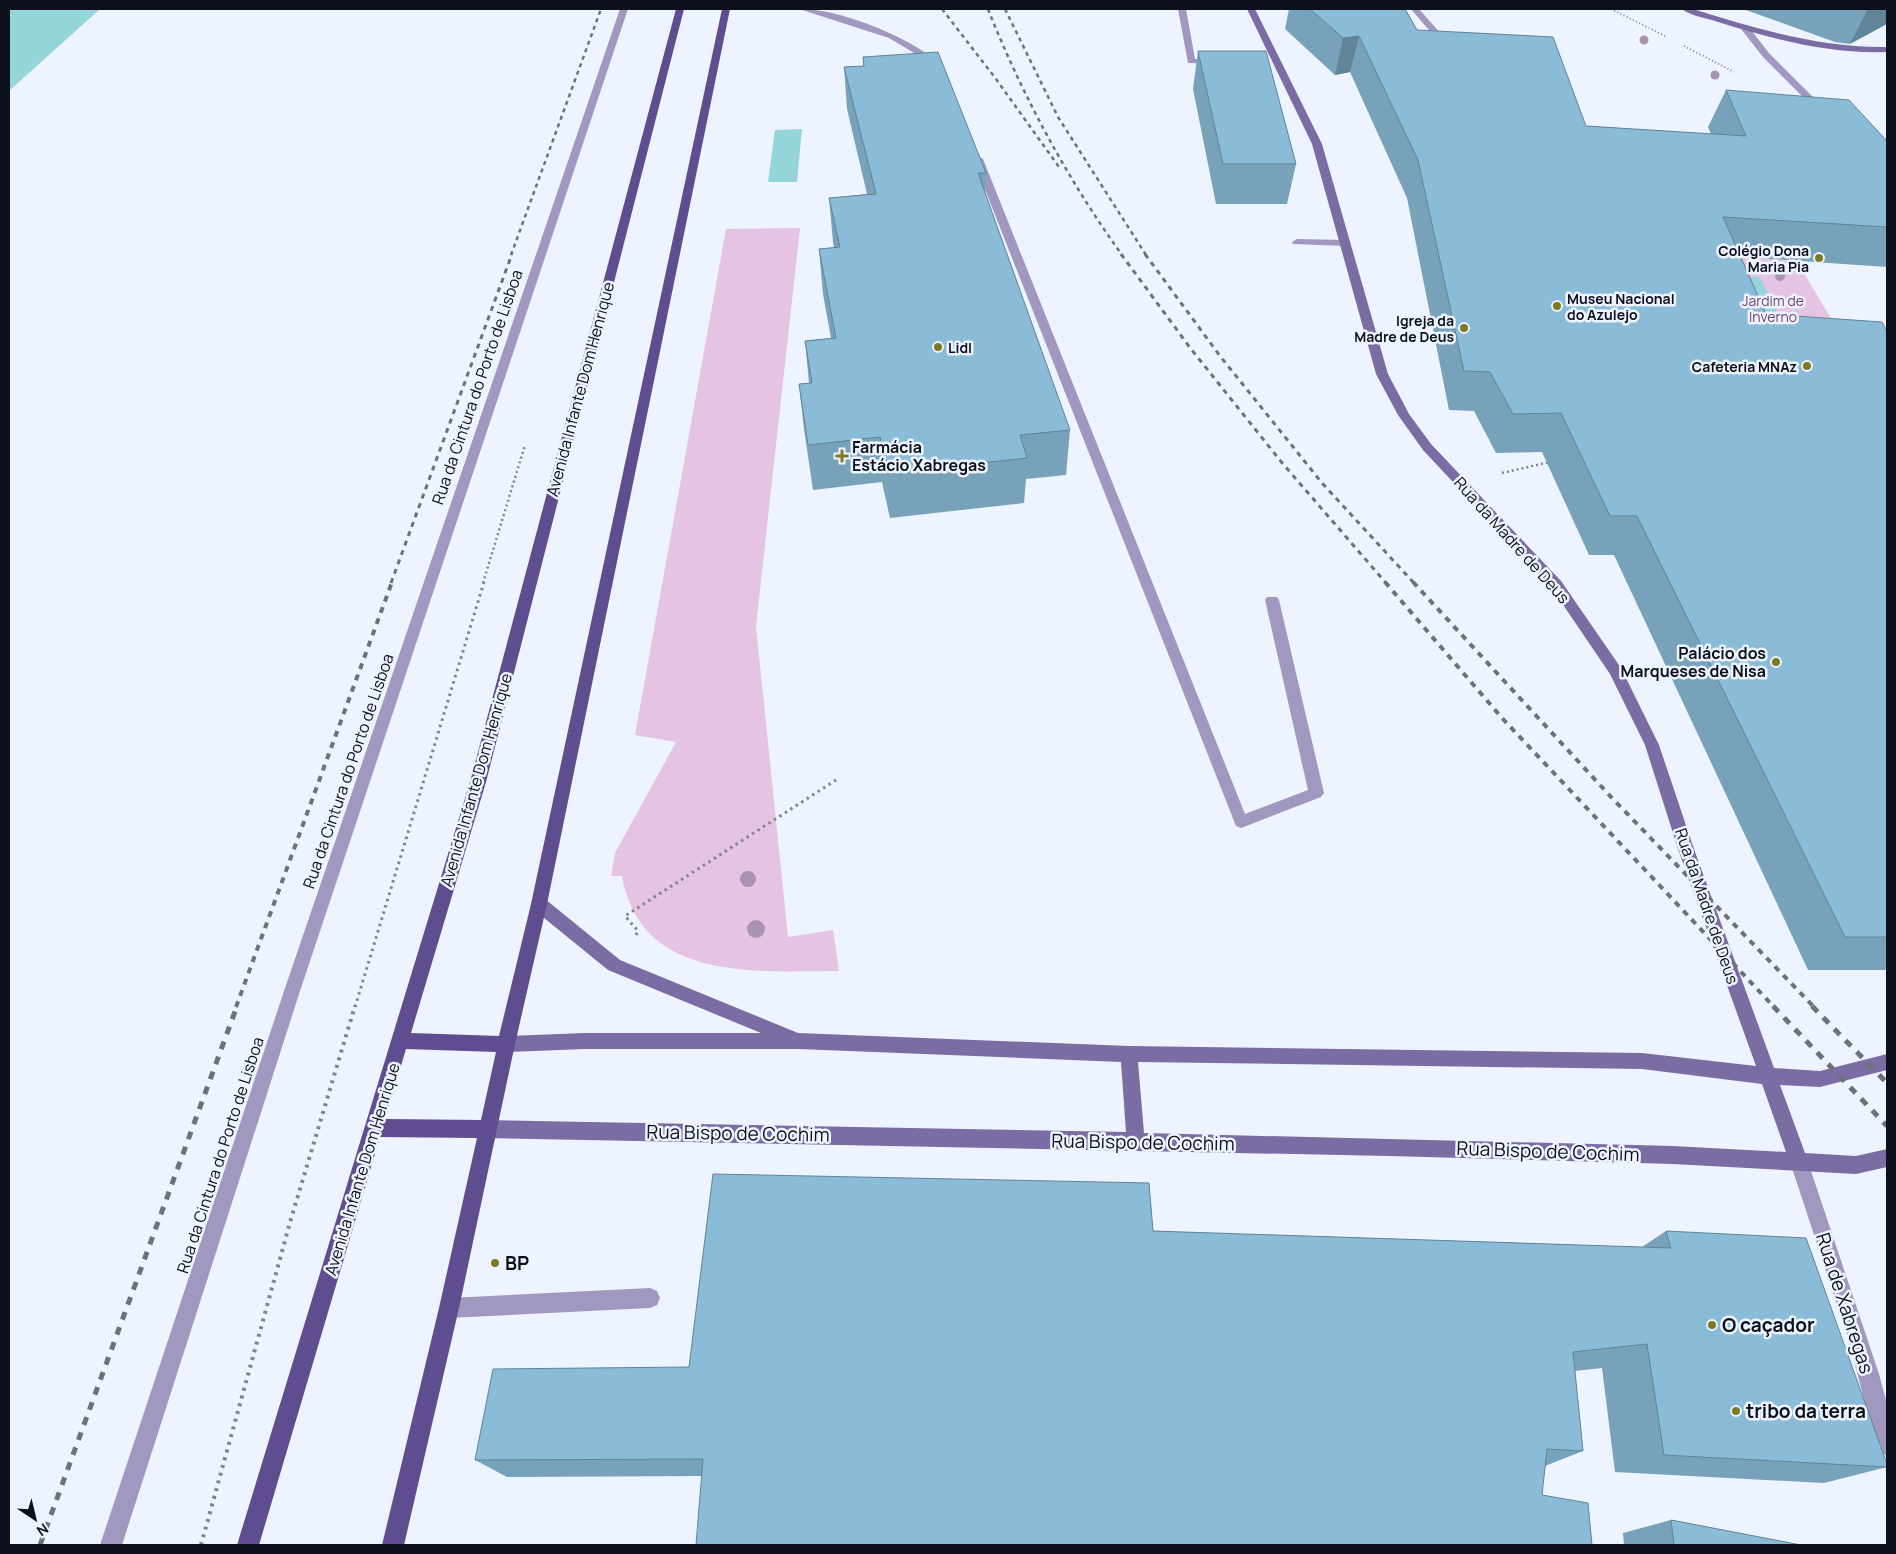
<svg xmlns="http://www.w3.org/2000/svg" width="1896" height="1554" viewBox="0 0 1896 1554" font-family="Manrope,sans-serif">
<rect width="100%" height="100%" fill="#edf3ff"/>
<path fill="#e4c3e3" d="M800,228L756,626L788,937L833,930L839,971C756,971 641,983 622,876H611L615,853L676,742L635,735L726,229Z
M1703,255L1797,261L1856,361L1743,353Z"/>
<path fill="#94d5da" d="M9,9H100L9,91Z
M802,129L797,182H768L775,130Z"/>
<g fill="none" stroke-linecap="round" stroke-linejoin="round">
<path fill="#94d5da" fill-rule="evenodd" d="M1755,276L1761,279L1782,321L1780,323H1772L1770,321L1749,279Z"/>
<path stroke="#7f8590" stroke-width="2" stroke-dasharray="1 2.5" stroke-linecap="butt" d="M1611,9L1665,36
M1684,46L1734,72"/>
<path stroke="#7f8590" stroke-width="2.5" stroke-dasharray="2 3" stroke-linecap="butt" d="M1502,473L1550,462
M483,583L525,445"/>
<path stroke="#7f8590" stroke-width="3" stroke-dasharray="2.5 4" stroke-linecap="butt" d="M636,935L638,931L625,916L836,780
M355,1007L484,582"/>
<path stroke="#7f8590" stroke-width="4" stroke-dasharray="3 5" stroke-linecap="butt" d="M201,1545L291,1219L355,1006"/>
<path fill="#a198bf" fill-rule="evenodd" d="M799,9C835,7 918,39 942,67L935,69L921,57L889,38Z
M1178,9H1186L1195,59H1217L1221,62L1220,64L1188,63Z
M1411,9H1419L1450,44V48H1444Z
M1741,25H1747L1769,53L1824,108V112H1818L1763,57L1741,29Z
M978,156L983,159L1245,814L1308,790L1265,600L1267,597H1277L1279,600L1324,793L1321,797L1241,828L1236,826L973,159Z
M1297,239L1345,240L1350,243L1345,246L1293,244L1292,242Z
M650,1288L657,1291L660,1298L657,1305L650,1308L449,1318L442,1315L439,1308L442,1301L449,1298Z"/>
<path fill="#a198bf" fill-rule="evenodd" d="M620,9H628L300,991L122,1545H100L284,991Z
M1799,1153L1806,1156L1808,1162L1879,1374L1887,1404V1456L1880,1452L1876,1445L1848,1338L1790,1162L1792,1156Z"/>
<path fill="#7b6ca4" fill-rule="evenodd" d="M1247,9H1255L1322,144L1388,374L1409,414L1431,444L1561,581L1621,668L1659,745L1695,852L1774,1068L1820,1071L1887,1054V1070L1820,1087L1780,1085L1805,1153L1856,1156L1887,1149V1167L1856,1174L1673,1164L1390,1156L487,1138L481,1135L478,1129L481,1123L487,1120L1126,1132L1121,1062L799,1049H585L506,1052L500,1050L497,1044L500,1038L506,1036L585,1033H761L608,970L533,909L531,904L533,899L539,897L545,899L620,960L798,1033L1129,1046L1642,1053L1756,1066L1679,852L1645,745L1610,674L1551,587L1423,450L1398,415L1376,374L1312,144ZM1138,1062L1642,1069L1762,1084L1786,1152L1673,1146L1144,1133Z
M1682,9H1693C1757,29 1820,48 1887,47V52C1829,54 1773,39 1718,22C1707,18 1691,16 1682,9Z"/>
<path fill="#604d8f" fill-rule="evenodd" d="M676,9H684L486,782L411,1033L499,1036L531,904L722,9H730L547,904L515,1044L459,1308L404,1545H382L439,1308L477,1138L380,1137L259,1545H237L470,782ZM406,1049L496,1052L481,1120L385,1119Z"/>
<path stroke="#6c717c" stroke-width="2.5" stroke-dasharray="4 4" stroke-linecap="butt" d="M942,9L996,79L1059,167
M988,9C1022,95 1068,180 1122,255
M1005,9L1058,117L1146,255
M511,255L601,9"/>
<path stroke="#6c717c" stroke-width="3" stroke-dasharray="5 5" stroke-linecap="butt" d="M1121,254L1191,349L1283,464L1386,583
M1145,254L1220,356L1322,483L1414,583
M391,583L512,254"/>
<path stroke="#6c717c" stroke-width="4" stroke-dasharray="6 6" stroke-linecap="butt" d="M1385,582L1502,718L1774,1007
M1413,582L1612,798L1814,1007
M236,1007L392,582"/>
<path stroke="#6c717c" stroke-width="5" stroke-dasharray="8 8" stroke-linecap="butt" d="M1773,1006L1887,1126
M1812,1006L1887,1083
M40,1545L237,1006"/>
</g>
<g fill="#a992b2">
<circle cx="1644" cy="40" r="4.5"/>
<circle cx="1715" cy="75" r="4.5"/>
<circle cx="1780" cy="276" r="5"/>
<circle cx="748" cy="879" r="8"/>
<circle cx="756" cy="929" r="9"/>
</g>
<path fill="#77a2ba" d="M1289,9H1405L1417,30L1586,126L1711,134L1708,127L1726,90L1887,141V267L1741,257L1766,314L1887,331V970H1808L1614,555H1589L1542,452L1496,453L1474,411L1449,410L1407,198L1350,72L1335,75L1285,29Z
M1743,9H1887L1850,44L1835,42Z
M1198,51L1296,164L1287,204H1216L1193,89Z
M863,57L986,173L985,193L1070,430L1066,475L1026,479L1024,503L890,518L882,482L813,490L804,429L799,384L809,383L805,341L831,338L823,294L819,249L834,248L833,242L829,198L867,194L847,109L844,67L863,66Z
M1153,1231L1642,1247L1666,1231L1887,1467L1824,1483L1615,1472L1602,1368L1575,1371L1583,1451L1545,1466L702,1476L507,1477L475,1460L689,1367Z
M1671,1520L1801,1545H1624L1623,1533Z"/>
<path fill="#618497" d="M1868,9H1887V24L1850,44Z
M1359,36L1350,72L1335,75L1343,38Z"/>
<path fill="#8abcd8" stroke="#618497" d="M1310,9H1405L1417,30L1553,37L1586,126L1746,136L1726,90L1849,100L1887,141V227L1723,217L1766,314L1882,322L1887,331V937H1845L1637,516H1610L1561,413L1513,414L1490,372L1464,371L1418,160L1359,36L1343,38Z
M1198,51H1266L1296,164H1223Z
M938,52L986,173H978L1070,430L1020,435L1027,458L888,473L880,437L808,445L799,384L812,383L805,341L836,338L819,249L840,247L829,198L876,194L844,67L864,66L863,57Z
M713,1174L1149,1183L1153,1231L1671,1248L1666,1231L1806,1238L1887,1464V1467L1664,1455L1647,1344L1573,1352L1583,1451L1547,1449L1542,1495L1588,1503L1592,1545H696L703,1459L475,1460L493,1369L689,1367Z
M1671,1520L1801,1545H1674Z"/>
<g fill="#7d7b22" stroke="#edf3ff" stroke-width="2">
<circle cx="1819" cy="258" r="5"/>
<circle cx="1557" cy="306" r="5"/>
<circle cx="1464" cy="328" r="5"/>
<circle cx="938" cy="347" r="5"/>
<circle cx="1807" cy="366" r="5"/>
<path d="M839.5 448.5h5v5h5v5h-5v5h-5v-5h-5v-5h5z"/>
<circle cx="1776" cy="662" r="5"/>
<circle cx="495" cy="1263" r="5"/>
<circle cx="1712" cy="1325" r="5"/>
<circle cx="1736" cy="1411" r="5"/>
</g>
<g text-anchor="middle" dominant-baseline="central" stroke-width="5" stroke-linejoin="round" paint-order="stroke">
<g font-size="14" font-weight="bold" fill="#0c101a" stroke="#edf3ff" text-anchor="end">
<text x="1809" y="250">Colégio Dona<tspan x="1809" dy="16">Maria Pia</tspan></text>
<text x="1567" y="298" text-anchor="start">Museu Nacional<tspan x="1567" dy="16">do Azulejo</tspan></text>
<text x="1454" y="320">Igreja da<tspan x="1454" dy="16">Madre de Deus</tspan></text>
<text x="948" y="347" text-anchor="start">Lidl</text>
<text x="1797" y="366">Cafeteria MNAz</text>
</g>
<g font-size="14" fill="#724373" stroke="#edf3ff">
<text x="1773" y="300">Jardim de<tspan x="1773" dy="16">Inverno</tspan></text>
</g>
<g font-size="16" fill="#0c101a" stroke="#edf3ff">
<text transform="translate(477 387) rotate(-71)">Rua da Cintura do Porto de Lisboa</text>
<text transform="translate(580 389) rotate(-75)">Avenida Infante Dom Henrique</text>
<text transform="translate(1512 540) rotate(48)">Rua da Madre de Deus</text>
<text transform="translate(348 771) rotate(-71)">Rua da Cintura do Porto de Lisboa</text>
<text transform="translate(476 780) rotate(-74)">Avenida Infante Dom Henrique</text>
<text transform="translate(1707 906) rotate(71)">Rua da Madre de Deus</text>
<text transform="translate(220 1155) rotate(-72)">Rua da Cintura do Porto de Lisboa</text>
<text transform="translate(362 1169) rotate(-73)">Avenida Infante Dom Henrique</text>
</g>
<g font-size="16" font-weight="bold" fill="#0c101a" stroke="#edf3ff" text-anchor="start">
<text x="852" y="447">Farmácia<tspan x="852" dy="18">Estácio Xabregas</tspan></text>
<text x="1766" y="653" text-anchor="end">Palácio dos<tspan x="1766" dy="18">Marqueses de Nisa</tspan></text>
</g>
<g font-size="19" fill="#0c101a" stroke="#edf3ff">
<text transform="translate(738 1133) rotate(1)">Rua Bispo de Cochim</text>
<text transform="translate(1143 1142) rotate(1)">Rua Bispo de Cochim</text>
<text transform="translate(1548 1151) rotate(2)">Rua Bispo de Cochim</text>
<text transform="translate(1845 1303) rotate(72)">Rua de Xabregas</text>
</g>
<g font-size="19" font-weight="bold" fill="#0c101a" stroke="#edf3ff" text-anchor="start">
<text x="505" y="1263">BP</text>
<text x="1722" y="1325">O caçador</text>
<text x="1746" y="1411">tribo da terra</text>
</g>
</g>
<rect width="1896" height="1554" fill="none" stroke="#0c101a" stroke-width="20"/>
<g transform="translate(35 1519) rotate(145)" stroke="#edf3ff" stroke-width="4" paint-order="stroke">
<path d="M0-4L9 19L0 12L-9 19Z" fill="#0c101a"/>
<text y="-8" font-size="14" font-weight="bold" text-anchor="middle" fill="#0c101a">N</text>
</g>
</svg>
